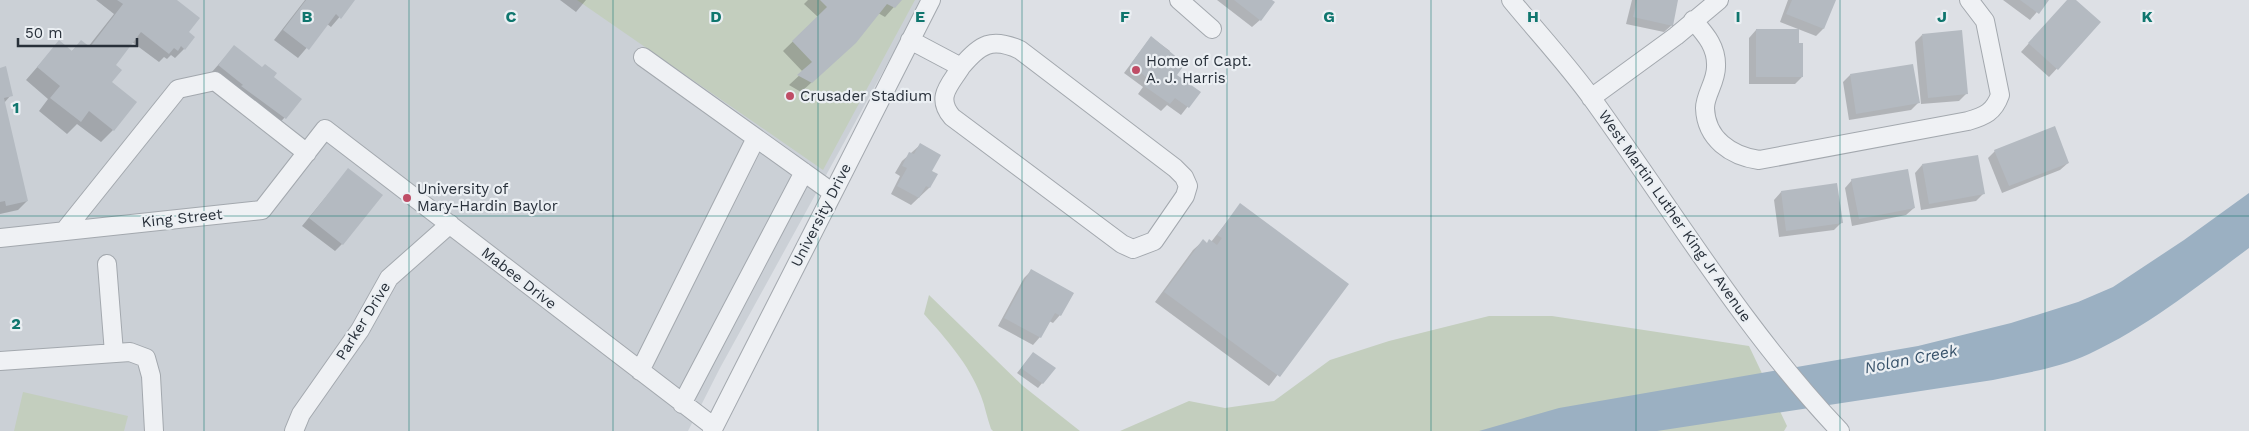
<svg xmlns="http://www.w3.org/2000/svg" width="2249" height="431" viewBox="0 0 2249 431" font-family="'Work Sans',sans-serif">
<rect width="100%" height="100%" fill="#dde0e5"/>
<path fill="#cbd0d6" d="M0,0H920L907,28L720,368L688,431H0Z"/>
<path fill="#c3cebe" d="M577,0H915L823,170Z
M929,295L1023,386L1080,431H993L991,429C987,418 985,406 981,396C969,364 946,339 924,314Z
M1489,316H1552L1749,346L1787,426L1784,431H1120L1189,401L1225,408L1274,401L1330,360L1389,341Z
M23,392L128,416L124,431H14Z"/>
<path fill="#9bb0c2" d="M2249,193V248C2198,286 2147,327 2089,354C2059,368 2025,373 1993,380L1657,431H1479L1559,408L1918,346L2011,323L2078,302L2113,287L2184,240Z"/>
<path fill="#0003" d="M96,0H175L187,32L184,49L175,58L171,55L167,59L164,57L159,62L132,42L114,65L110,82L113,130L101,142L77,124L67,134L39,111L48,99L26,80L59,42L71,52L81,42L88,47L114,14Z
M305,0H354L331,27L327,24L298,58L274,40Z
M560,0H586L576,12Z
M808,0H900L885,17L878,13L845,52L801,92L789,85L803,72L783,51L818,17L804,4Z
M1217,0H1270L1260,20L1252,27Z
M1632,0H1677L1672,25L1664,32L1626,24Z
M1788,0H1834L1823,29L1816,36L1780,22Z
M2003,0H2047L2030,20Z
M2068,0H2074L2099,23L2049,77L2021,52Z
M1756,30L1802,77L1795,84H1749V38Z
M1922,35L1967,93L1959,101L1921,104L1915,42Z
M1151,37L1170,51L1168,54L1176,76L1199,92L1181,115L1167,105L1161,111L1138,94L1143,87L1124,73Z
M234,47L300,100L277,126L211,73Z
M0,69L11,95L4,103L27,201L18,210L0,214Z
M1850,75L1918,103L1911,110L1849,120L1843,82Z
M920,145L931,172L936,175L929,188L911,205L891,194L900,176L895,173L902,161Z
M1995,151L2068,163L2060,170L2002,193L1988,158Z
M1922,165L1983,194L1976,201L1921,210L1915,173Z
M348,170L342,244L335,251L302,226Z
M1852,180L1914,208L1906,215L1852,226L1845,188Z
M1781,192L1842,222L1834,230L1779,237L1774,200Z
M1240,205L1347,284L1269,386L1155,302L1193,250L1203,241L1207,244L1211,242Z
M1031,271L1060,315L1053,323L1049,321L1040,337L1033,345L998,326L1024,278Z
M1029,358L1054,369L1038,388L1017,373Z"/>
<path fill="#b4bac1" d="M117,0H177L200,18L189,32L195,37L185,50L181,46L178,51L174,48L169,54L141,32L116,65L122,70L112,82L137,102L114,131L89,111L81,122L50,98L60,86L37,67L59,40L72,51L81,40L90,47L123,4Z
M306,0H355L341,19L336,14L309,50L283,30Z
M820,0H902L895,8L887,4L856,43L812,83L797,75L812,62L792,41L827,7Z
M1234,0H1272L1275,2L1261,21Z
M1637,0H1678L1673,26L1633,17Z
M1792,0H1836L1824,29L1786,14Z
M2020,0H2049L2039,14Z
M2067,0H2076L2101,22L2058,70L2028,43Z
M1756,29H1799V43H1803V77H1756Z
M1962,30L1968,94L1928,98L1922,34Z
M1151,36L1185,64L1177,75L1201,92L1189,108L1175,98L1170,104L1144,86L1149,79L1130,65Z
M234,45L262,67L265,64L277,73L274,77L302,99L286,119L241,86L243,85L218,65Z
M1913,64L1920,103L1856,114L1850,74Z
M6,66L13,96L4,98L28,201L6,206L5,201L0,202V68Z
M2055,126L2069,163L2009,186L1994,150Z
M920,143L941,155L932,171L938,174L930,188L926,186L919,198L897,186L907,168L902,166L909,152L914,154Z
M1978,155L1985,194L1929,204L1922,164Z
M348,168L383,195L343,245L309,218Z
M1908,169L1915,208L1859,219L1851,179Z
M1837,183L1843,223L1786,231L1781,191Z
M1240,203L1349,284L1280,377L1164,292L1203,239L1207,243L1209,239L1217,245L1222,238L1217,235Z
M1031,269L1074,293L1061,316L1055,313L1041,338L1004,318Z
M1033,352L1056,368L1043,384L1021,368Z"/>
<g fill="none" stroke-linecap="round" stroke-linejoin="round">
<g stroke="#a3a8ae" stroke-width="20">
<path id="minor" d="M1179,0L1212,29
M1511,0C1538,33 1568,65 1593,100C1673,211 1745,331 1840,431
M1693,20C1706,35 1717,47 1716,67C1716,82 1705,95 1705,108C1706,139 1731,156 1759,160L1968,121C1985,116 1994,112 2000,95L1985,21L1969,0
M910,40L961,67C950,85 935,97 952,117L1122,244L1133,249L1154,241L1185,196L1188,186L1184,177L1175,168L1020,50C992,37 980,44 961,67
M643,57L833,193
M1591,98L1676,36L1719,0
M65,230L178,89L215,81L307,153
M0,238L262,210L325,129L714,427
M107,264L114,353
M0,361L130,352L146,358L151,376L154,431
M640,371L756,138
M682,404L804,172
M294,431L301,414L360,330L389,278L450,224
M712,431L931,0"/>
</g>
<use href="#minor" stroke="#eff1f4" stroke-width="18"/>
</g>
<path fill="none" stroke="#0f766e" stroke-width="1" stroke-opacity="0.55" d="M204,0V431M409,0V431M613,0V431M818,0V431M1022,0V431M1227,0V431M1431,0V431M1636,0V431M1840,0V431M2045,0V431M0,216H2249"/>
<g fill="#bf4d66" stroke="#ebeff3" stroke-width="2">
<circle cx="1136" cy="70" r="5"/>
<circle cx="790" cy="96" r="5"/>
<circle cx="407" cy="198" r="5"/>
</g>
<g text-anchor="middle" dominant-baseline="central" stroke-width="4.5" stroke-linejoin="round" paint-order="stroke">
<g font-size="15" fill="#28303a" stroke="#ebeff3" text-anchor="start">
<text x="1146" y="61">Home of Capt.<tspan x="1146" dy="17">A. J. Harris</tspan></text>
<text x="800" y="96">Crusader Stadium</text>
<text x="417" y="189">University of<tspan x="417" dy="17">Mary-Hardin Baylor</tspan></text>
</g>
<g font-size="15" fill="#28303a" stroke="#ebeff3">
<text transform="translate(821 215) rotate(-63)">University Drive</text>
<text transform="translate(1675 216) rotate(55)">West Martin Luther King Jr Avenue</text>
<text transform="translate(182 218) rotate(-6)">King Street</text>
<text transform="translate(519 278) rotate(38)">Mabee Drive</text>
<text transform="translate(363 321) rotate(-58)">Parker Drive</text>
</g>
<g font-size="16" font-style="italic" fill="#365169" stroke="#ebeff3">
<text transform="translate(1911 359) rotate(-11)">Nolan Creek</text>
</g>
</g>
<g font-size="16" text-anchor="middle" font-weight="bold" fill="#0f766e" stroke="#ebeff3" stroke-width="4.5" stroke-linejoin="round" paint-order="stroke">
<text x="307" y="22">B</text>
<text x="511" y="22">C</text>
<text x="716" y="22">D</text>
<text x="920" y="22">E</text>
<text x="1125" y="22">F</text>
<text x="1329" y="22">G</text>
<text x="1533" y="22">H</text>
<text x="1738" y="22">I</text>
<text x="1942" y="22">J</text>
<text x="2147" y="22">K</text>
<text x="16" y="113">1</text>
<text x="16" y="329">2</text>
</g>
<path d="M18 38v8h119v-8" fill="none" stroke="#28303a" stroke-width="2.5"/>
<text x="25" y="38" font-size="15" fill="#28303a" stroke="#ebeff3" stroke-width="4" paint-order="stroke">50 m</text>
</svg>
